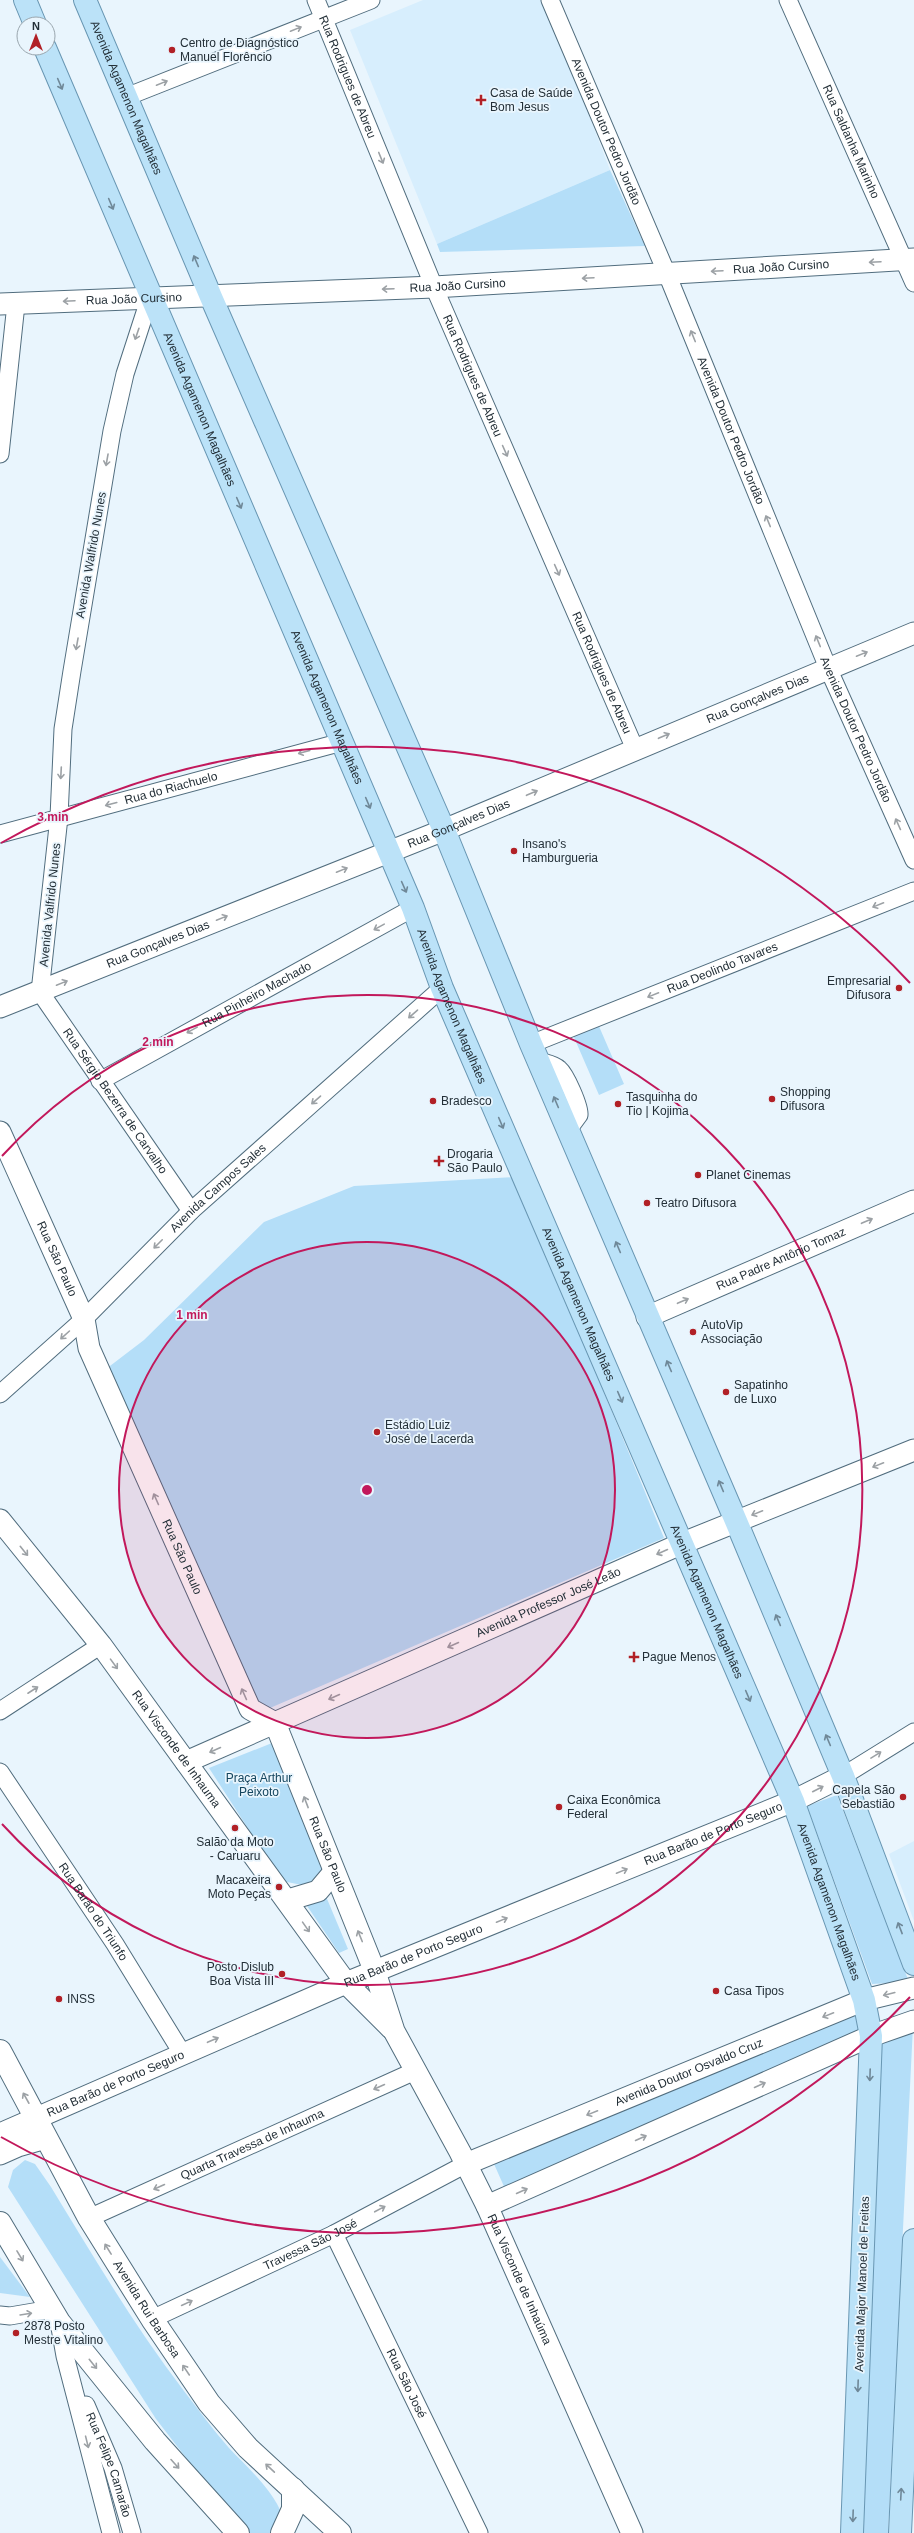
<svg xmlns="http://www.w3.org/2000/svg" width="914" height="2533" viewBox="0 0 914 2533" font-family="Helvetica,sans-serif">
<rect width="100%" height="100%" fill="#e9f5fd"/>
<path fill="#d7eefd" d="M423,0H545L610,170L437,244L350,30Z
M914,1841V1921L889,1854Z"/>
<path fill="#b4def8" d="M610,170L645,246L440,252L437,244Z
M598,1024L624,1084L599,1095L573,1035Z
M515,1177L664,1538L263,1711L243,1675L106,1369L144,1340L264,1222L354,1186Z
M277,1741L325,1866L307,1886L282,1881L209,1768Z
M837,1795L909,1982L872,1984L807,1806Z
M325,1894L348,1949L339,1953L305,1903Z
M861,2007L864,2032L506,2191L494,2164Z
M913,2026L888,2533H861L881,2039Z
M25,2160L35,2164L51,2187C93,2256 135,2327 184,2391C199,2410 213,2430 229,2448C250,2470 271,2488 283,2516L275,2533H249L235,2521L156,2419L8,2187L13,2170Z
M0,2257L30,2297L0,2293Z"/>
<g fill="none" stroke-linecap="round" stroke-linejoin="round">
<g stroke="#516d7e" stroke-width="19">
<g id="minor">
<path id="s1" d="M316,0L434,287L635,749"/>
<path id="s2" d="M550,0L667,274L828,668L914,860"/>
<path id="s3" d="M788,0L914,283"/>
<path d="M126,97L371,0"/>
<path id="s4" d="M150,297L125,374L112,431L72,671L63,729L59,817L40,992L191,1211"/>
<path d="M0,454L16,304"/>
<path id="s5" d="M0,834L342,742"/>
<path id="s6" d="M531,1044L914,891"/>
<path d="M539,1061C545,1063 554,1064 559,1069C566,1075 580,1107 579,1115L568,1130"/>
<path id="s7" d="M100,1081L413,908"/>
<path id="s8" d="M0,1394L84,1319L191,1211L442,988"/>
<path d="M0,1711L101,1645"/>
<path id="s9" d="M0,1772L115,1944L182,2053"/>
<path d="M843,1776L914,1732"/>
<path id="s10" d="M89,2218L415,2071"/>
<path id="s11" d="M334,2234L479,2533"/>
<path d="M0,2315L10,2316L51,2309"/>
<path id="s12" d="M152,2319L334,2234L466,2164"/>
<path d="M59,2322L65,2356L111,2533"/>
<path id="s13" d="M86,2405L113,2468L132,2533"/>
</g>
</g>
<g stroke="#516d7e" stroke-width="23">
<g id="tertiary">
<path id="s14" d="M0,304L434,287L914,259"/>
<path id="s15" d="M0,1007L444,830L914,633"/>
<path id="s16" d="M0,1132L84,1319L89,1348L250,1709L275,1723L375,1972L394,2031L460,2152L487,2206L632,2533"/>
<path id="s17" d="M647,1317L914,1201"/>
<path id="s18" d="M0,1520L101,1645L346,1983L391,2028"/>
<path id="s19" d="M186,1762L683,1543L914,1450"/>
<path d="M288,1900L318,1891L334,1872"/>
<path id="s20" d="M0,2134L346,1983L793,1801L843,1776"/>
<path d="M0,2154L18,2146L46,2138"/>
<path id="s21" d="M466,2164L864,2000L914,1988"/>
<path d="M487,2206L871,2036L914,2021"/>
</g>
</g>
<g stroke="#516d7e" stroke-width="24">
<g id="secondary">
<path id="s22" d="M0,2051L89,2218L152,2319L209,2403L248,2448L340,2533"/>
<path d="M0,2223L59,2322L155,2441L238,2533"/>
<path d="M282,2533L293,2509V2489"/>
</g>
</g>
<g stroke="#6896b2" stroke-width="24">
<g id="primary">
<path d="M25,0L35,24"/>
<path id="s23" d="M85,0L211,297L444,830L531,1044L736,1521L843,1776L914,1964"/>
<path id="s24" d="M45,48L413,908L442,988L793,1801L864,2000L871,2036L852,2533"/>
<path d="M900,2533L914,2240"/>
</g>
</g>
<use href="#minor" stroke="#fff" stroke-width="17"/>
<use href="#tertiary" stroke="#fff" stroke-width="21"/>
<use href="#secondary" stroke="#fff" stroke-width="22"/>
<use href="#primary" stroke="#bbe2f8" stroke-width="22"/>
</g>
<defs><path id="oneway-shaft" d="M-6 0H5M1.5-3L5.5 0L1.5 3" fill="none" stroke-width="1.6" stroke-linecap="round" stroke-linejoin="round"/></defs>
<g stroke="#9ca1a5">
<use href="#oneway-shaft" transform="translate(296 29) rotate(-22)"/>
<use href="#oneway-shaft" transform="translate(162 83) rotate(-22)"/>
<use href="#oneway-shaft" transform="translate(381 158) rotate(68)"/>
<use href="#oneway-shaft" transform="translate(875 262) rotate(177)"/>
<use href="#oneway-shaft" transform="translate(717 271) rotate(177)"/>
<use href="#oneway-shaft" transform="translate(588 278) rotate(177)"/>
<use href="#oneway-shaft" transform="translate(388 289) rotate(178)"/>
<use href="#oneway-shaft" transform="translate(69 301) rotate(177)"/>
<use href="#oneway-shaft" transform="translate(137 334) rotate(109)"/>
<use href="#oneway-shaft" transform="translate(693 336) rotate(-112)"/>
<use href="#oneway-shaft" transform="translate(505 451) rotate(66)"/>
<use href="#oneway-shaft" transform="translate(107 460) rotate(100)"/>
<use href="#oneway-shaft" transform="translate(768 521) rotate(-112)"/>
<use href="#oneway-shaft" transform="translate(557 570) rotate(66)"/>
<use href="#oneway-shaft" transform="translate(818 641) rotate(-112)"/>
<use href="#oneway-shaft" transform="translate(77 644) rotate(100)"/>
<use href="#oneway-shaft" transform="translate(862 654) rotate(-22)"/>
<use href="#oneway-shaft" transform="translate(664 736) rotate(-23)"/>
<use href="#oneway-shaft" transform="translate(304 752) rotate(165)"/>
<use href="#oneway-shaft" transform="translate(61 773) rotate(93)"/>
<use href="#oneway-shaft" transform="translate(532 793) rotate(-23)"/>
<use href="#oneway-shaft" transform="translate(111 804) rotate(165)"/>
<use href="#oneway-shaft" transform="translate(898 824) rotate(-114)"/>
<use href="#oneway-shaft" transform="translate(342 870) rotate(-22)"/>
<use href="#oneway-shaft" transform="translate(878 905) rotate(158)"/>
<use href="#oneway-shaft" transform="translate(222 918) rotate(-22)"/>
<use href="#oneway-shaft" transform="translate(379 927) rotate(151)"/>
<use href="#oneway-shaft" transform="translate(62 983) rotate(-22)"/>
<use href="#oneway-shaft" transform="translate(653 995) rotate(158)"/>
<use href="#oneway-shaft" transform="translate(413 1014) rotate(139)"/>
<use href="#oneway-shaft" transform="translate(192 1030) rotate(151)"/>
<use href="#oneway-shaft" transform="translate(316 1100) rotate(139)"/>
<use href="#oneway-shaft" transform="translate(867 1221) rotate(-23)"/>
<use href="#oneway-shaft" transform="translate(158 1244) rotate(135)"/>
<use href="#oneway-shaft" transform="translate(683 1301) rotate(-23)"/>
<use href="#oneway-shaft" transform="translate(65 1335) rotate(138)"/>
<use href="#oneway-shaft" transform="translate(878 1465) rotate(158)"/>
<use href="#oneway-shaft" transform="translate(156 1499) rotate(-114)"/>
<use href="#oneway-shaft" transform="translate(757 1513) rotate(158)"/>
<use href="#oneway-shaft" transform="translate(24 1551) rotate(51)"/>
<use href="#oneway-shaft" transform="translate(662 1552) rotate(156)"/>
<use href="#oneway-shaft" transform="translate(453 1645) rotate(156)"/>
<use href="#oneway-shaft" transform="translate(114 1664) rotate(54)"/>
<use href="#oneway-shaft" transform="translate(33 1690) rotate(-33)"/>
<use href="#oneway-shaft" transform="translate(244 1694) rotate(-114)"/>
<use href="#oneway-shaft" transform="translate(334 1697) rotate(156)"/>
<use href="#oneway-shaft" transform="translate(215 1750) rotate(156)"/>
<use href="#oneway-shaft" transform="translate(876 1755) rotate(-32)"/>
<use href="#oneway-shaft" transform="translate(818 1789) rotate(-27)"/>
<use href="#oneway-shaft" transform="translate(306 1802) rotate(-111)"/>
<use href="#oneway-shaft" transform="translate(622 1871) rotate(-22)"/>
<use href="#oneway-shaft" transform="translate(502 1920) rotate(-22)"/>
<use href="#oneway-shaft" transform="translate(306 1927) rotate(55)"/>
<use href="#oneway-shaft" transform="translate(360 1936) rotate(-112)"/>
<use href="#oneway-shaft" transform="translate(889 1994) rotate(166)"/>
<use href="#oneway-shaft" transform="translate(828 2015) rotate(158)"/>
<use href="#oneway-shaft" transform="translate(213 2040) rotate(-23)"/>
<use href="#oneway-shaft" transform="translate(760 2085) rotate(-24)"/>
<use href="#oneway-shaft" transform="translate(379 2087) rotate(156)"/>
<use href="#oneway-shaft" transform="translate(26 2098) rotate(-119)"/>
<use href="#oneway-shaft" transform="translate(592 2113) rotate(158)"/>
<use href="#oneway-shaft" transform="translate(641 2138) rotate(-24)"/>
<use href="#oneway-shaft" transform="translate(159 2187) rotate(156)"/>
<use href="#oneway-shaft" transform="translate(522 2191) rotate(-24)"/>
<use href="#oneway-shaft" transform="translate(380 2209) rotate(-28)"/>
<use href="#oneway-shaft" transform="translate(108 2249) rotate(-122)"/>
<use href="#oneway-shaft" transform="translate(20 2256) rotate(59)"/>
<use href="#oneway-shaft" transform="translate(187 2303) rotate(-25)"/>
<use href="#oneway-shaft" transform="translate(26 2314) rotate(-9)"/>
<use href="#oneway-shaft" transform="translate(93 2364) rotate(51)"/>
<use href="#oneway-shaft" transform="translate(186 2370) rotate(-124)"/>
<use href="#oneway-shaft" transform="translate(87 2442) rotate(76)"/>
<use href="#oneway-shaft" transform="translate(175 2464) rotate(48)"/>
<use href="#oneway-shaft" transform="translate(270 2468) rotate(-137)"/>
</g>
<g stroke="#6f8898">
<use href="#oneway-shaft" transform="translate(60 84) rotate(67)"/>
<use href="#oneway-shaft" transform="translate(111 204) rotate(67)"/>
<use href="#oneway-shaft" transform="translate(196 261) rotate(-113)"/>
<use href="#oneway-shaft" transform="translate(239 503) rotate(67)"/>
<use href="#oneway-shaft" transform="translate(368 803) rotate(67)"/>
<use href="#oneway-shaft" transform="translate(404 887) rotate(66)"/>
<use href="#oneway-shaft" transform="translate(556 1102) rotate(-113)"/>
<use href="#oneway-shaft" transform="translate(501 1123) rotate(67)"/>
<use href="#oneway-shaft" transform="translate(618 1247) rotate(-113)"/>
<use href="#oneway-shaft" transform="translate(669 1366) rotate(-113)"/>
<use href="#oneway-shaft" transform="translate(620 1397) rotate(67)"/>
<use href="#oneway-shaft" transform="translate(721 1486) rotate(-113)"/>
<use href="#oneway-shaft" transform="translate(778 1620) rotate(-113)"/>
<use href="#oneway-shaft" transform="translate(748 1696) rotate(67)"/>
<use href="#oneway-shaft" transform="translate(828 1740) rotate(-113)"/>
<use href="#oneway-shaft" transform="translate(900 1928) rotate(-111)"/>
<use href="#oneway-shaft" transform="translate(870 2075) rotate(92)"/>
<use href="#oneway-shaft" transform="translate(858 2386) rotate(92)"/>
<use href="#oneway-shaft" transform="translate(901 2494) rotate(-87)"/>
<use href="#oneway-shaft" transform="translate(853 2516) rotate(92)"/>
</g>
<circle cx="367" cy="1490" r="248" fill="#c2185b" fill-opacity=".12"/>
<g fill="none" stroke="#c2185b" stroke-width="2">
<circle cx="367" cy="1490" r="248"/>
<path d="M2 1156A495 495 0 1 1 2 1824"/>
<path d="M910 1997A743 743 0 0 1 1 2137M1 843A743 743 0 0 1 910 983"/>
</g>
<g fill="#b12026" stroke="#e9f5fd" stroke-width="1.5">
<circle cx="172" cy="50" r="4"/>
<path d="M479 94h4v4h4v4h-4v4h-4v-4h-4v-4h4z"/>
<circle cx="514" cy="851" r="4"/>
<circle cx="899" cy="988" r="4"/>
<circle cx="772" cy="1099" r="4"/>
<circle cx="433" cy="1101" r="4"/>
<circle cx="618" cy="1104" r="4"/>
<path d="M437 1155h4v4h4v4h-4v4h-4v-4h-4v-4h4z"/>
<circle cx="698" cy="1175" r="4"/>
<circle cx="647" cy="1203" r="4"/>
<circle cx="693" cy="1332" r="4"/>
<circle cx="726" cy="1392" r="4"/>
<circle cx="377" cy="1432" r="4"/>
<path d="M632 1651h4v4h4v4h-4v4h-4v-4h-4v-4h4z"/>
<circle cx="903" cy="1797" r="4"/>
<circle cx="559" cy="1807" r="4"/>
<circle cx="235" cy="1828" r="4"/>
<circle cx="279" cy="1887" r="4"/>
<circle cx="282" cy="1974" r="4"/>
<circle cx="716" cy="1991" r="4"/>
<circle cx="59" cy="1999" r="4"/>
<circle cx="16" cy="2333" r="4"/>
</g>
<g text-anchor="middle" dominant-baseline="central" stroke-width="3.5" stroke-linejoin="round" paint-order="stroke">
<g font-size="12" fill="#232f37" stroke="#e9f5fd" text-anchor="start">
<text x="180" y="43">Centro de Diagnóstico<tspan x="180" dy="14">Manuel Florêncio</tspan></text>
<text x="490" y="93">Casa de Saúde<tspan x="490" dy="14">Bom Jesus</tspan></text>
<text x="522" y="844">Insano's<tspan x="522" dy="14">Hamburgueria</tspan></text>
<text x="891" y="981" text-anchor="end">Empresarial<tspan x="891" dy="14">Difusora</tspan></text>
<text x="780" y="1092">Shopping<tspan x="780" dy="14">Difusora</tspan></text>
<text x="626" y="1097">Tasquinha do<tspan x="626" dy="14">Tio | Kojima</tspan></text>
<text x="441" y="1101">Bradesco</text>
<text x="447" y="1154">Drogaria<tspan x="447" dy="14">São Paulo</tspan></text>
<text x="706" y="1175">Planet Cinemas</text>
<text x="655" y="1203">Teatro Difusora</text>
<text x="701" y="1325">AutoVip<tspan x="701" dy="14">Associação</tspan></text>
<text x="734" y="1385">Sapatinho<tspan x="734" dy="14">de Luxo</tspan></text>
<text x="385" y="1425">Estádio Luiz<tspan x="385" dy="14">José de Lacerda</tspan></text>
<text x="642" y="1657">Pague Menos</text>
<text x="895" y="1790" text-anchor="end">Capela São<tspan x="895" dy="14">Sebastião</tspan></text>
<text x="567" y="1800">Caixa Econômica<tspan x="567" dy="14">Federal</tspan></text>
<text x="235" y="1842" text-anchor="middle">Salão da Moto<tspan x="235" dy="14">- Caruaru</tspan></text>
<text x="271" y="1880" text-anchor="end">Macaxeira<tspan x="271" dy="14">Moto Peças</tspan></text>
<text x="274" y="1967" text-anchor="end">Posto Dislub<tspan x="274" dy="14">Boa Vista III</tspan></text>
<text x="724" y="1991">Casa Tipos</text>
<text x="67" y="1999">INSS</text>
<text x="24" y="2326">2878 Posto<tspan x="24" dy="14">Mestre Vitalino</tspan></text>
</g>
<g font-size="12" fill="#232f37" stroke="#e9f5fd">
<text stroke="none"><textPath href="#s1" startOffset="83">Rua Rodrigues de Abreu</textPath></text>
<text stroke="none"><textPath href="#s23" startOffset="106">Avenida Agamenon Magalhães</textPath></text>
<text stroke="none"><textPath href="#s2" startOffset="143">Avenida Doutor Pedro Jordão</textPath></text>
<text stroke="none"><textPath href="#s3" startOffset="155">Rua Saldanha Marinho</textPath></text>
<text stroke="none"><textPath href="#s14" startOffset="782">Rua João Cursino</textPath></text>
<text stroke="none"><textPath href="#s14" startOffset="458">Rua João Cursino</textPath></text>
<text stroke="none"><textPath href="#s14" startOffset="134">Rua João Cursino</textPath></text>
<text stroke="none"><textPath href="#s1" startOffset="407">Rua Rodrigues de Abreu</textPath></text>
<text stroke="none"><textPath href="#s24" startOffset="393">Avenida Agamenon Magalhães</textPath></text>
<text stroke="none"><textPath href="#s2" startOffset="467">Avenida Doutor Pedro Jordão</textPath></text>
<text transform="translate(91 555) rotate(-80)">Avenida Walfrido Nunes</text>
<text stroke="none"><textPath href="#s1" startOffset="731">Rua Rodrigues de Abreu</textPath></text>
<text stroke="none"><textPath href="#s15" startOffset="818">Rua Gonçalves Dias</textPath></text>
<text stroke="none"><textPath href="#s24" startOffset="717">Avenida Agamenon Magalhães</textPath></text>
<text stroke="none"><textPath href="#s2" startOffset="791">Avenida Doutor Pedro Jordão</textPath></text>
<text stroke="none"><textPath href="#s5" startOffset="177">Rua do Riachuelo</textPath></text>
<text stroke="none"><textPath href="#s15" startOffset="494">Rua Gonçalves Dias</textPath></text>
<text transform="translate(50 905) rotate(-84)">Avenida Valfrido Nunes</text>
<text stroke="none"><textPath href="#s15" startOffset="170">Rua Gonçalves Dias</textPath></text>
<text stroke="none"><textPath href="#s6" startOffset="206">Rua Deolindo Tavares</textPath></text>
<text stroke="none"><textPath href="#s7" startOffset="179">Rua Pinheiro Machado</textPath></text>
<text stroke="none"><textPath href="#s24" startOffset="1041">Avenida Agamenon Magalhães</textPath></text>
<text stroke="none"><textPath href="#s4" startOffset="838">Rua Sérgio Bezerra de Carvalho</textPath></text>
<text stroke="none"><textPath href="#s8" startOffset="300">Avenida Campos Sales</textPath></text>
<text stroke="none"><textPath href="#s16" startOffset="139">Rua São Paulo</textPath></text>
<text stroke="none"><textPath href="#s17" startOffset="146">Rua Padre Antônio Tomaz</textPath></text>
<text stroke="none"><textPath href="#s24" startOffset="1365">Avenida Agamenon Magalhães</textPath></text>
<text stroke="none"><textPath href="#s16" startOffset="463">Rua São Paulo</textPath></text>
<text stroke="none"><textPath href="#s24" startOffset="1689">Avenida Agamenon Magalhães</textPath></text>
<text stroke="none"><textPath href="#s19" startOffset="396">Avenida Professor José Leão</textPath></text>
<text stroke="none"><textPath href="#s18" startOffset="289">Rua Visconde de Inhauma</textPath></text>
<text stroke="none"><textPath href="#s20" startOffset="774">Rua Barão de Porto Seguro</textPath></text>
<text stroke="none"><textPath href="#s16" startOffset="800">Rua São Paulo</textPath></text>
<text stroke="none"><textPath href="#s24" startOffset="2013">Avenida Agamenon Magalhães</textPath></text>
<text stroke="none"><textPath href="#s9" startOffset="168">Rua Barão do Triunfo</textPath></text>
<text stroke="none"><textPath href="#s20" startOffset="450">Rua Barão de Porto Seguro</textPath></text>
<text stroke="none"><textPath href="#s21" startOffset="241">Avenida Doutor Osvaldo Cruz</textPath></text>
<text stroke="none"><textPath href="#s20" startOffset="126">Rua Barão de Porto Seguro</textPath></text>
<text stroke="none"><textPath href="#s10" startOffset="179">Quarta Travessa de Inhauma</textPath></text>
<text stroke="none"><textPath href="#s12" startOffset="175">Travessa São José</textPath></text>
<text stroke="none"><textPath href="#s16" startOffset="1267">Rua Visconde de Inhaúma</textPath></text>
<text transform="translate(862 2284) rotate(-88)">Avenida Major Manoel de Freitas</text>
<text stroke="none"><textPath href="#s22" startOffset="297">Avenida Rui Barbosa</textPath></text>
<text stroke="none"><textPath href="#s11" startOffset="166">Rua São José</textPath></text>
<text stroke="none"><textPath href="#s13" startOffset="64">Rua Felipe Camarão</textPath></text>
</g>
<g font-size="12" fill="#15465f" stroke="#e9f5fd">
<text x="259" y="1778">Praça Arthur<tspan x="259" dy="14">Peixoto</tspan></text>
</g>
</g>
<circle cx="367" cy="1490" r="6" fill="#c2185b" stroke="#e9f5fd" stroke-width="2"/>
<g font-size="12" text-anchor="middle" font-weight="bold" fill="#c2185b" stroke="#e9f5fd" stroke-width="3.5" stroke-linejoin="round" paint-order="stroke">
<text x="53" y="821">3 min</text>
<text x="158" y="1046">2 min</text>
<text x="192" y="1319">1 min</text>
</g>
<g transform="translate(36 36)"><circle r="19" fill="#e9f5fd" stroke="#9aa6ae"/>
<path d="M0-3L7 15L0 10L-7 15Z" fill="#b12026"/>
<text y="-6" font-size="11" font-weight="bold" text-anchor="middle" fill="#232f37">N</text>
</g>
</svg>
